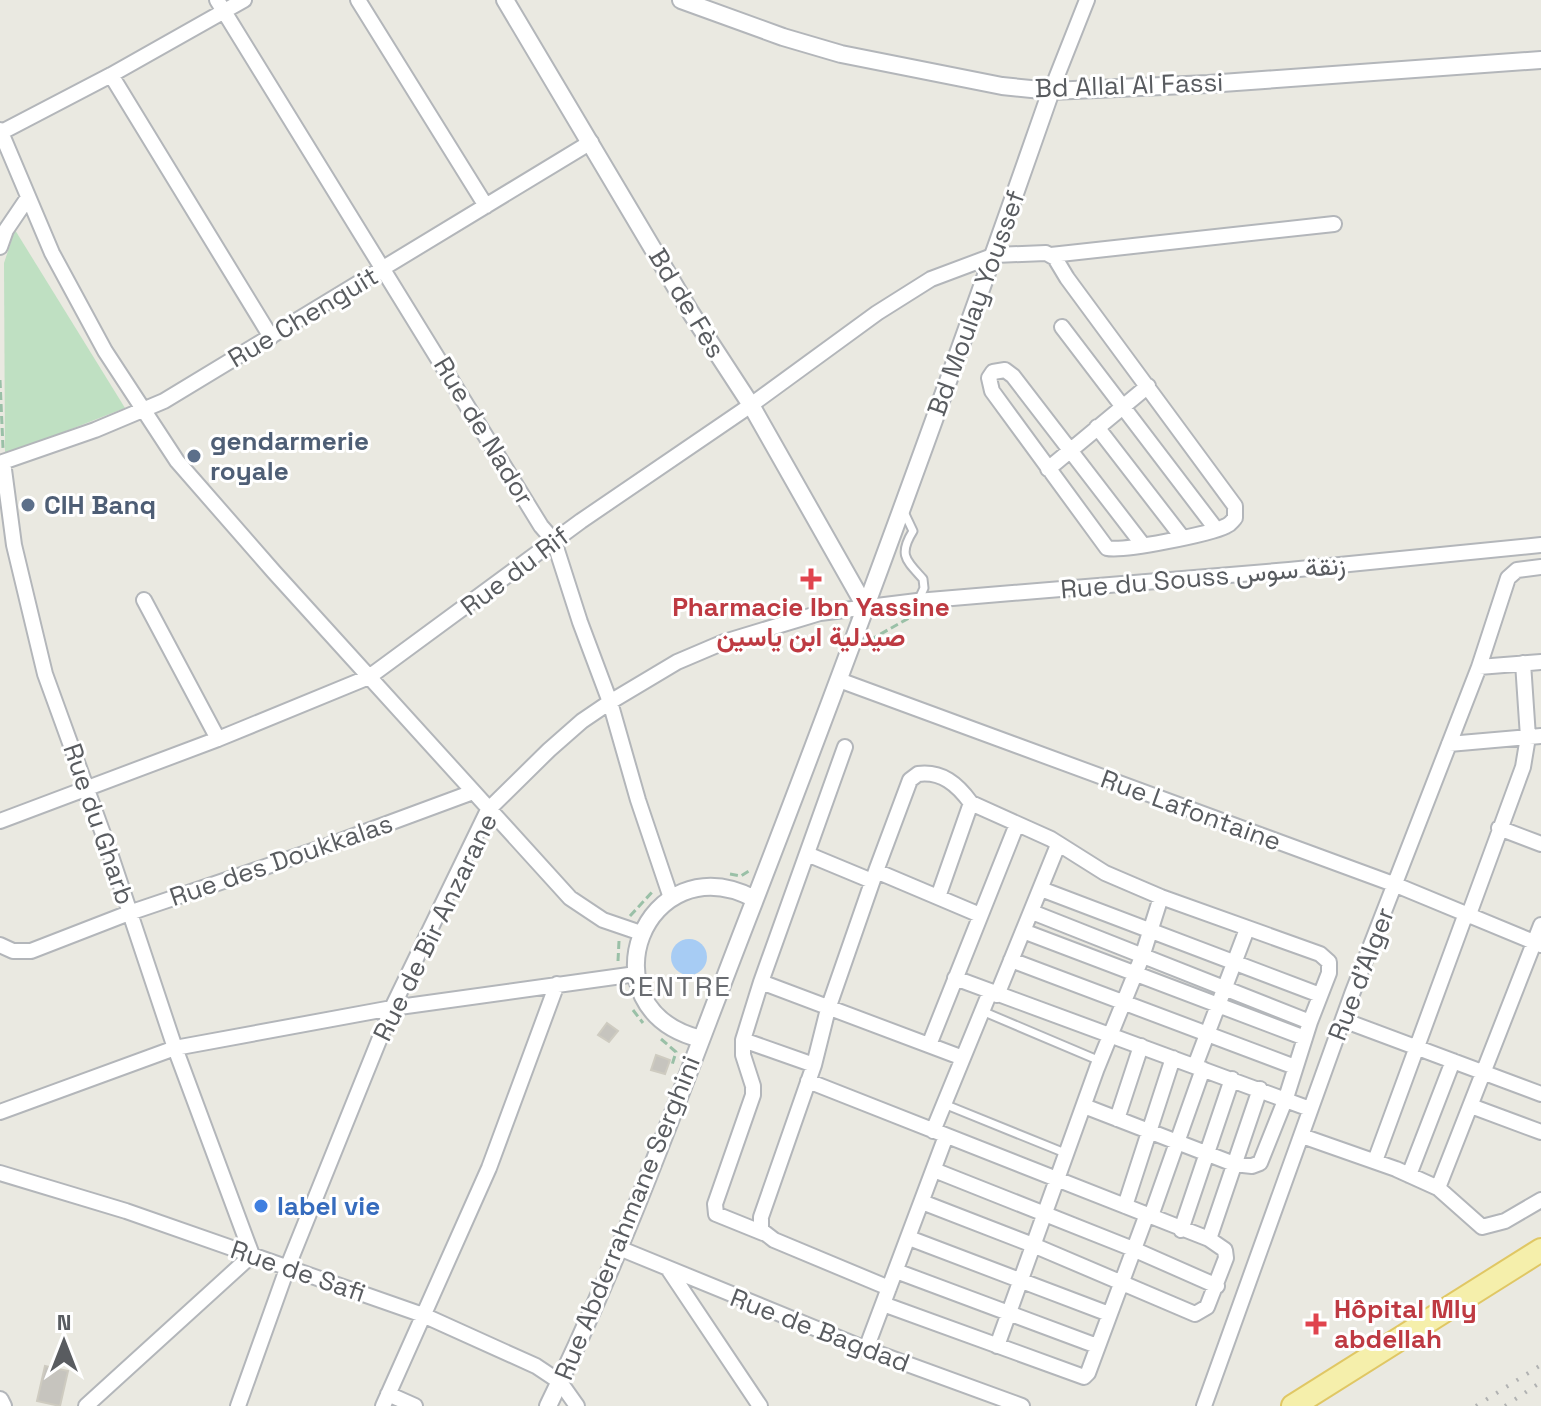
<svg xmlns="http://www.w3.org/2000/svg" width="1541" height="1406" viewBox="0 0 1541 1406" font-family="'Space Grotesk',Vazirmatn,sans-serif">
<rect width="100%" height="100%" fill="#eae9e1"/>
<path fill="#bfe0c2" d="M15,230L125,408L5,455L4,263Z"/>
<path fill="#a7ccf4" d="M671 957a18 18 0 1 1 36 0a18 18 0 1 1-36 0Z"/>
<path fill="#c6c4be" stroke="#cecbc0" stroke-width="2" d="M607,1023L618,1031L609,1042L598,1035Z
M656,1055L670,1060L665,1074L651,1070Z
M45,1366L68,1371L60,1406L37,1401Z"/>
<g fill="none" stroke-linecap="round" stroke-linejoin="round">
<g stroke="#b3b6ba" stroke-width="11">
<path id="service" d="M904,512L913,531C898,555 906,560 923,579L924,588L919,599
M982,1011L1100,1061
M944,1104L1065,1153"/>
</g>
<g stroke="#b3b6ba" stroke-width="18">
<path id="minor" d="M217,0L541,526L554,541L580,622L610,702L638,800L671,898
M358,0L486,206
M111,75L271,337
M1051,91L1087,0
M0,130L52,253L105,351L177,461L274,572L570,898L603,920L641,933
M0,133L111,75L244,0
M0,247L6,230L27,199
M1051,255L1334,224
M1062,327L1216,529
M1097,427L1182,537
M3,462L14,545L45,674L110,853L175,1048L252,1255L86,1406
M0,463L95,430L164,401L591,142
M1048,469L1148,386
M144,600L218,739
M1479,667L1541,662
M839,680L1396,885L1541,945
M1449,744L1541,736
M0,821L218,739L369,677L581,521L751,405L877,313L931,279L995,255L1046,253L1055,258L1067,278L1235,506V518C1231,522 1231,524 1226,526C1210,534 1122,552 1107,548L992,391L989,378L993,372L1005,370L1013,376L1143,545
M1499,828L1541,844
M807,854L872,881
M876,871L980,915
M1041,889L1320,995
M938,897L971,803L1051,839L1105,873L1161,897L1320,954L1329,962V973L1310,1022L1286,1098L1260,1163L1252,1166L1234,1164L1084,1106
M1032,912L1310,1022
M1468,917L1523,767L1528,737L1523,663
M1023,931L1305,1038
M0,945L13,951H31L129,913L327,846L473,792
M1011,960L1295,1067
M955,978L1310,1109
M761,982L963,1058
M997,995L1058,845
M1343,1020L1541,1094
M743,1040L814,1065
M929,1045L1017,824
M1195,1066L1247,929
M808,1081L1209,1239L1225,1250L1226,1258L1207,1307L1195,1314L1033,1245L922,1202
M1471,1106L1541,1132
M0,1112L175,1048L392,1008L636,974
M1117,1119L1141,1046
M933,1131L990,992
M1302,1136L1396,1169L1438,1188L1482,1227L1505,1221L1541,1200
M1375,1161L1465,916
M934,1170L1133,1249L1217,1286
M0,1173L126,1211L423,1315L536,1366L560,1382L577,1406
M1409,1175L1453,1061
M1438,1188L1541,925
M1125,1206L1173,1058
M1151,1216L1203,1069
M1181,1230L1232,1079
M763,1233L716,1214L715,1204L753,1095V1086L743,1055V1040L761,982L845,747
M909,1238L1109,1314
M1209,1239L1260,1089
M619,1248L866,1349L1022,1406
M669,1270L760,1406
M896,1271L1097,1346
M889,1288L774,1240L761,1230V1217L814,1065L828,1009L876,871L910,780L918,774C942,771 957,784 971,803
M883,1304L1084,1377L1088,1373L1147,1214
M997,1346L1097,1068L1142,957L1161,897
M866,1349L946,1136
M388,1394L415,1406
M238,1406L288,1266L392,1008L488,810L549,750L582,721L610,702L677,662L724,642L820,613L917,601L1289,570L1541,545
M383,1406L489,1168L557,984
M1204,1406L1352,994L1479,667L1508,578L1517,570L1541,567"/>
</g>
<g stroke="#b3b6ba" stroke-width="20">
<path id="tertiary" d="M505,0L691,313L751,405L866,608
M681,0L783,37L841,54L1002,86L1051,91L1208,84L1541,60
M701,1039C580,1009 645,841 755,899
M0,1400L3,1406
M548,1406C628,1243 688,1071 754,902C858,633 956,363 1051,91"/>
</g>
<g stroke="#e0c764" stroke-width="26">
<path id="primary" d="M1293,1406L1541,1250"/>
</g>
<path stroke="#9ac0a7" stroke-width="3" stroke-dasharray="8 4" stroke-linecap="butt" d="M0,380L3,448
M870,640L909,618
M730,874L741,876L749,871
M630,916L654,890
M618,961L619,941
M633,1010L643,1023
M661,1039L676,1052L672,1065L674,1066"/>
<use href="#service" stroke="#fff" stroke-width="7"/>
<use href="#minor" stroke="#fff" stroke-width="14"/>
<use href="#tertiary" stroke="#fff" stroke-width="16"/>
<use href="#primary" stroke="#f5efab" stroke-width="22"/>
<path stroke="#b1b2b2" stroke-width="4" stroke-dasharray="2 10" stroke-linecap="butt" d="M1476,1406L1541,1365
M1505,1406L1541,1382"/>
</g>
<g fill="#5c6f8a" stroke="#fff" stroke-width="3">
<circle cx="194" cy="456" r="8"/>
<circle cx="28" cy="505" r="8"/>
</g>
<g fill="#e0444e" stroke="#fff" stroke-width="3">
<path d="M807 567h8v8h8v8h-8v8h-8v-8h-8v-8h8z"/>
<path d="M1312 1312h8v8h8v8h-8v8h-8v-8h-8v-8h8z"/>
</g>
<circle fill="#3f7fe0" stroke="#fff" stroke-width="3" cx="261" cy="1206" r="8"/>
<g text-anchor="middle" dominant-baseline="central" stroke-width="6" stroke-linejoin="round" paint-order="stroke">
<g font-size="26" fill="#595c60" stroke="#fff">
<text transform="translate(1129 85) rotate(-2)">Bd Allal Al Fassi</text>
<text transform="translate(687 303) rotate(59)">Bd de Fès</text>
<text transform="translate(976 303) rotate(-70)">Bd Moulay Youssef</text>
<text transform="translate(303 317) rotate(-31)">Rue Chenguit</text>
<text transform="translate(484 431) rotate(59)">Rue de Nador</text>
<text transform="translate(515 571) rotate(-37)">Rue du Rif</text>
<text transform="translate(1203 577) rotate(-5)">Rue du Souss زنقة سوس</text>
<text transform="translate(1191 810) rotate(20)">Rue Lafontaine</text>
<text transform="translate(99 824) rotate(71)">Rue du Gharb</text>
<text transform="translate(281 860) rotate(-19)">Rue des Doukkalas</text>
<text transform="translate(435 927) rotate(-64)">Rue de Bir Anzarane</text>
<text transform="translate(1361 974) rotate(-69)">Rue d'Alger</text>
<text transform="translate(627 1218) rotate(-68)">Rue Abderrahmane Serghini</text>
<text transform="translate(298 1271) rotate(19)">Rue de Safi</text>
<text transform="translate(820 1330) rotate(21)">Rue de Bagdad</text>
</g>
<g font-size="26" font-weight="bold" fill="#4e5e75" stroke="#fff" text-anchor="start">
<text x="210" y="441">gendarmerie<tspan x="210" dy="30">royale</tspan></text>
<text x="44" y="505">CIH Banq</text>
</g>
<g font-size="26" font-weight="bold" fill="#be3a42" stroke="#fff">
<text x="811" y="607">Pharmacie Ibn Yassine<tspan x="811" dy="30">صيدلية ابن ياسين</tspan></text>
<text x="1334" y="1309" text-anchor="start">Hôpital Mly<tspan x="1334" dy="30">abdellah</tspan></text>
</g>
<g font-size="26" font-weight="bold" fill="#366cbe" stroke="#fff" text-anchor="start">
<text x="277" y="1206">label vie</text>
</g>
<g font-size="28" letter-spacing="2" fill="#6a6d72" stroke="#fff">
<text x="675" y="986">CENTRE</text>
</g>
</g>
<g transform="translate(64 1342)" stroke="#ffffff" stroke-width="6" paint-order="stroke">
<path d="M0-6L14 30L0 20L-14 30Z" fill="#595c60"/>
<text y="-12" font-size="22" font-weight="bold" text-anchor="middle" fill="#595c60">N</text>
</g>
</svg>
